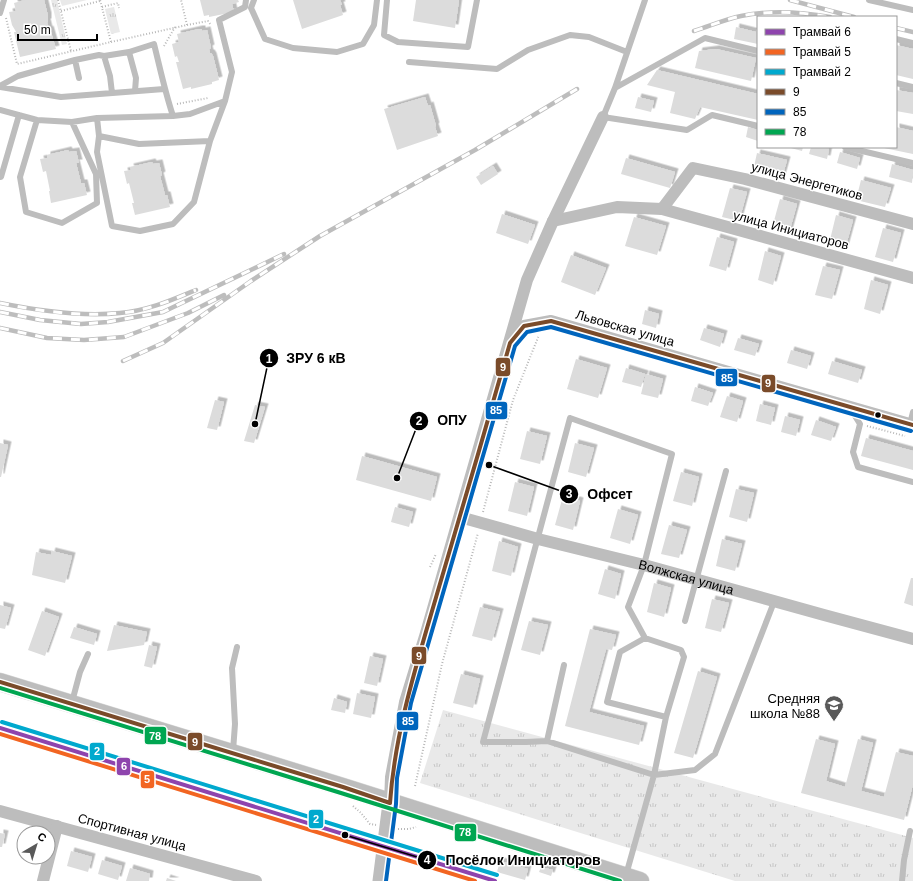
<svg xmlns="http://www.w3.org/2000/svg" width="913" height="881" viewBox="0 0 913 881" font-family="Arial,sans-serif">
<defs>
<pattern id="grass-tufts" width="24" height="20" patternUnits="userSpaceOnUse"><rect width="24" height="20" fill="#e9e9e9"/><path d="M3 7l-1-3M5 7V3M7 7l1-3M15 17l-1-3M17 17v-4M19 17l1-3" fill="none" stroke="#c6c6c6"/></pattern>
<filter id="shadow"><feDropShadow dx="3.5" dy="-3.5" stdDeviation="0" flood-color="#0004"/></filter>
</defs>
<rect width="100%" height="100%" fill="#fff"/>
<path fill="url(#grass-tufts)" d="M51,0H57L67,44L62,45Z
M60,0H87L62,6Z
M114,7L120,32L111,34L105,9Z
M443,710L913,838V881H735L420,783Z"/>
<path fill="#dcdcdc" filter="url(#shadow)" d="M25,0H44L48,16V22H47L49,30L50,29L56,49L20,57L14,32H16L15,30L12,25L9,12L16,11L14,3Z
M200,0H238L239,2L232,4L234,12L209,17V15L204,16Z
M293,0H340L342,5H340L343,15L302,29Z
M416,0H459L455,28L413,21Z
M736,27L756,32L758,27V44L734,39Z
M199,29H202V31L207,30L211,48L209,49L210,53H211L213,56L219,80L212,82V84L191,89V87L183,89L176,62H179L177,56L175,57L172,44L179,42L177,34Z
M896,45L913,49V79L896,75Z
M716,49L756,58L751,81L695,68L699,51Z
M657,70L758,94V120L700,107L695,119L670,113L675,92L647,85Z
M896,90L913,93V114L896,111Z
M425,97L428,106L430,105L436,126L435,127L438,136L397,150L384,109Z
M638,97L654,101L651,112L635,108Z
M748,127L758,130V141L746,137Z
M896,127L913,131V154L884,148L896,147Z
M787,147H803L802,151Z
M811,147H823L829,149L827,159L809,154Z
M68,150L69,152L76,151L79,163H76L81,183H84L87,195L51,203L49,191H50L46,171L43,172L40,159L47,158V155Z
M840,152L860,158L857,169L837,163Z
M757,153L787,160L782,178L753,171Z
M626,158L675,172L670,188L621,174Z
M152,162L153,164L159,163L162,175L160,176L165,195H167L170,207L135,215L132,203H134L129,183L127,184L124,171L131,170L130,167Z
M892,164L913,170L912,183L889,177Z
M493,166L498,174L481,185L476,177Z
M861,180L891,188L885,207L856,200Z
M730,188L747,192L739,221L722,217Z
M780,199L797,204L789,233L772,228Z
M502,214L535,225L528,244L496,233Z
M836,215L853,220L845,249L829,244Z
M634,217L666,226L657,255L625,246Z
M883,228L901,233L893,262L875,257Z
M717,237L734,242L726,271L709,266Z
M765,251L781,256L773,285L758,280Z
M571,255L606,268L595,295L561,282Z
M823,266L840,270L832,299L815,295Z
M871,280L888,285L880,314L864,309Z
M645,310L659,314L656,328L642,324Z
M704,328L724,334L720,347L700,340Z
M738,338L759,344L755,356L734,350Z
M791,350L811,356L807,369L787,363Z
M576,359L607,368L598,398L567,389Z
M832,361L862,370L858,383L828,374Z
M626,368L645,374L641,387L622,382Z
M646,374L663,379L658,398L641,394Z
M695,387L713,393L708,406L691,401Z
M727,396L743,401L737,422L720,417Z
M215,400L224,402L217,430L207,428Z
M760,404L775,408L771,425L756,421Z
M255,405L265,407L254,443L244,441Z
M785,416L800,420L796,436L781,432Z
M816,420L836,427L831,441L811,435Z
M527,431L547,436L540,464L520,459Z
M866,438L913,451V470L861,456Z
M0,443L8,445L1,477H0Z
M575,443L594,448L586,477L568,472Z
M362,456L437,477L431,501L356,480Z
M681,472L699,477L692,506L673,501Z
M515,482L534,487L527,516L508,511Z
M736,489L754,493L747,522L729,517Z
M563,496L580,501L573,530L555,525Z
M395,507L413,512L409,527L391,522Z
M618,509L638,515L630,544L610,538Z
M669,525L687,530L679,558L661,554Z
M722,539L742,544L735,571L716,566Z
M499,541L518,547L511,576L492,571Z
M52,551L72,556L65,583L32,575L36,552L51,555Z
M605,569L621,574L615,599L598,594Z
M911,578H913V606L904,603Z
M654,583L671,588L664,617L647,612Z
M712,599L729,603L721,632L705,628Z
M0,605L11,608L5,629L0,628Z
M480,607L500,612L492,641L472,636Z
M42,611L59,617L45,656L28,650Z
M529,621L548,625L540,655L521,650Z
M114,625L147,632L144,645L107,651Z
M74,627L97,634L94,645L70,638Z
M590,629L616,635L612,650L606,649L589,712L644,726L639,745L565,726Z
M149,645L157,647L152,668L144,666Z
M370,656L383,659L377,686L364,683Z
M698,671L717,677L693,758L674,753Z
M461,674L480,679L473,708L453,703Z
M357,693L375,697L371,718L353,714Z
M334,698L347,702L345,713L331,710Z
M816,739L835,744L826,781L845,787L858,739L873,743L861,791L884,797L896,752L913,756V784L904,820L801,793Z
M0,833L5,834L2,847H0Z
M21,838L24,839V853L17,851Z
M71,851L92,857L88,872L67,866Z
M102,860L122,866L118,880L98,874Z
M500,861L528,869L525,880L497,872Z
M541,867L553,870L551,876L539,872Z
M130,868L150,874L149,881H126Z
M167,878L176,881H166Z"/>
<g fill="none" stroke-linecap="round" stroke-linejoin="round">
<g stroke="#dbdbdb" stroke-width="19">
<path id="primary" d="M0,682L343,787L640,881"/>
</g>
<path stroke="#b8b8b8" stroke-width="2" stroke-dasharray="1 2" stroke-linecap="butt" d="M58,0L71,51
M102,7L118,3L119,8
M61,11L100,1
M6,18L17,64L111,42L100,0
M187,25L208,21L211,25
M111,42L187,25L181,0
M164,46L175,27
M177,104L208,98
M867,426L905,436
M483,512L513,400L539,335
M430,567L436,554
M415,786L442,664L478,533
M353,806L361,813L370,824L376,825
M398,829H409L416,827"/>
<path stroke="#bdbdbd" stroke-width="6" d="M254,0L251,8L265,39L293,48L337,52L363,44L374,25L377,0
M387,0L384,35L398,42L468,47L477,0
M645,0L615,88L603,117L687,130L712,115L758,126
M869,0L913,10
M0,13L4,0
M896,39L913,43
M129,52L154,44C160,68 165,92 173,116L190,114L225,101L232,72L219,20L245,7L246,0
M104,56L129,52L136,78L135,91
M75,60L99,55L104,56L110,76L112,93
M409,62L497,69L528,50L570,35L589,37L627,52
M896,83L913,87
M0,86L18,76L75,60L79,78
M0,87L61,97L164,89
M615,88L705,38L758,51
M0,110L37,120L72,122L97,118L173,116
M97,118L99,136
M37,120L20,177L26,212L62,223L97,203L96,174L72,122
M210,141L139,144L99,136L97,152L112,226L140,231L173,224L194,202L210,141L225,101
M845,147L913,163
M0,177H1L19,115
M850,408L860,424L853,452L858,467L913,482
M910,424L913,412
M685,621L726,471
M645,638L620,652L607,702L666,717
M72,702L80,672L88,654
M547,741L564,665
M233,751L235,724L232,668L237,647
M626,875L654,775L547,741L526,742H483L570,418L672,454L644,565L628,607L645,638L681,650L684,657L666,717L654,775L695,770L715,754L774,602
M902,881L904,860L910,831"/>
<g stroke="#bdbdbd" stroke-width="12">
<path d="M662,209L913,278"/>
<path d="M553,221L617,207L662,209L693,168L745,179L913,224"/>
<path d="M512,340L524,326L551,321L913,425"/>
<path id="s1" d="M460,517L538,539L644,565L824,615L913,639"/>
<path d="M390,803L391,777L405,702L426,633L527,280L553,221L603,117"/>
<path d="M0,811L256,881"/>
<path d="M43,881L57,826"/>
</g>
<path stroke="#bdbdbd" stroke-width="15" d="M380,881L390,803"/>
<use href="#primary" stroke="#bdbdbd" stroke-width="18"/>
<g stroke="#bdbdbd" stroke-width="4.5">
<path id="rail" d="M790,0L854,17
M896,28L913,32
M694,31C710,26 726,19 741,16C770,10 802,12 830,17
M0,303C39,311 80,317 120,313C147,311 172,300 196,290
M0,312L40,320L81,324L108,322L163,312L284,254
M0,328L47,338L84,340L124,337L188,313L224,295
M123,361L163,343L251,281L320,236L475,150L577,89"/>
</g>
<use href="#rail" stroke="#fff" stroke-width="3" stroke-dasharray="9" stroke-linecap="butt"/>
<g stroke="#fff" stroke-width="7">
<path id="bus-1" d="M0,682L343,787L390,803
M390,803C395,731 417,663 437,594C462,510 486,427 510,343L524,326L551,321L913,425"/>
</g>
<g stroke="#fff" stroke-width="7">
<path id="bus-2" d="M386,881L396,804L397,778L411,703L515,346L527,332L551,327L911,431"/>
</g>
<g stroke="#fff" stroke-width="7">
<path id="bus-3" d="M0,688L341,793L620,881"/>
</g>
<use href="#bus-1" stroke="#7a4b2a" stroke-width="4"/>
<use href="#bus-2" stroke="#0065bd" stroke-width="4"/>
<use href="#bus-3" stroke="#00a651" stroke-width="4"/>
<g stroke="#fff" stroke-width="7">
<path id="tram-1" d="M0,728L495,881"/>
</g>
<g stroke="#fff" stroke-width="7">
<path id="tram-2" d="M0,734L475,881"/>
</g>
<g stroke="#fff" stroke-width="7">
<path id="tram-3" d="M2,722L497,875"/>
</g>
<use href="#tram-1" stroke="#8e44ad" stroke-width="4"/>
<use href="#tram-2" stroke="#f26522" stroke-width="4"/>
<use href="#tram-3" stroke="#00a9ce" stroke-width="4"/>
</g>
<defs>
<g id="school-pin" transform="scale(1)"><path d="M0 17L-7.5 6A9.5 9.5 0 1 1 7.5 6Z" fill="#595959" stroke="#fff"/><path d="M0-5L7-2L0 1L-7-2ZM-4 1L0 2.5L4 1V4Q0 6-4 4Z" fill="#fff"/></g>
</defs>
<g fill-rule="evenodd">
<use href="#school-pin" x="834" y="705"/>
</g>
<circle fill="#000" stroke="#fff" stroke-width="1.5" cx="878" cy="415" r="3.5"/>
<g text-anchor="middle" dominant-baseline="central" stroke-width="3" stroke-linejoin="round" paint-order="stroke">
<g font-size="13" fill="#000" stroke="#fff">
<text transform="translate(807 181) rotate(15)">улица Энергетиков</text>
<text transform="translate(791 230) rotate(15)">улица Инициаторов</text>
<text transform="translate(625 328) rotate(16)">Львовская улица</text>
<text stroke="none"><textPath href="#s1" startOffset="234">Волжская улица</textPath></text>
<text transform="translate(132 832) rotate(15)">Спортивная улица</text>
</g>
<g font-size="13" fill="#000" stroke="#fff" text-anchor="end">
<text x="820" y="698">Средняя<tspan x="820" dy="15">школа №88</tspan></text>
</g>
</g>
<path fill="none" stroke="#000" stroke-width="1.5" d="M255 424L269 358M397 478L419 421M489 465L569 494M345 835L427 860"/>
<g fill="#000" stroke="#fff" stroke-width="1.5">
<circle cx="255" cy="424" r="4"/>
<circle cx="397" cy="478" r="4"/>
<circle cx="489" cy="465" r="4"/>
<circle cx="345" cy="835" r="4"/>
<circle cx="269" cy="358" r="10"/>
<circle cx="419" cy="421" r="10"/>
<circle cx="569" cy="494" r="10"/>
<circle cx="427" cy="860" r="10"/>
</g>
<g font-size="12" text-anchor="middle" font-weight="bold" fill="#fff">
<text x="269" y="363">1</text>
<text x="419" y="425">2</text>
<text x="569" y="498">3</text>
<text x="427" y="864">4</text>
</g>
<g font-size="14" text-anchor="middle" font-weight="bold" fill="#000" stroke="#fff" stroke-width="3" stroke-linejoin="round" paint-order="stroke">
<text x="316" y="363">ЗРУ 6 кВ</text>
<text x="452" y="425">ОПУ</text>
<text x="610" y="499">Офсет</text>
<text x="523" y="865">Посёлок Инициаторов</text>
</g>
<g stroke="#fff" stroke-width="1.5">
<rect x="495" y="357" width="16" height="20" rx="4" fill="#7a4b2a"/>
<rect x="715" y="368" width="23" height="19" rx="4" fill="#0065bd"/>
<rect x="761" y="374" width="15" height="19" rx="4" fill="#7a4b2a"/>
<rect x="485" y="401" width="23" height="19" rx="4" fill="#0065bd"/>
<rect x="411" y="646" width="16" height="19" rx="4" fill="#7a4b2a"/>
<rect x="396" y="711" width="23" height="20" rx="4" fill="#0065bd"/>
<rect x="144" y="726" width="23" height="19" rx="4" fill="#00a651"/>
<rect x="187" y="732" width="16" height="19" rx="4" fill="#7a4b2a"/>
<rect x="89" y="742" width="16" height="19" rx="4" fill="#00a9ce"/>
<rect x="116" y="757" width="15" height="19" rx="4" fill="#8e44ad"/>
<rect x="140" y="770" width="15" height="19" rx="4" fill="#f26522"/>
<rect x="308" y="809" width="16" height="20" rx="4" fill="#00a9ce"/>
<rect x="454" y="823" width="23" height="19" rx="4" fill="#00a651"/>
</g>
<g font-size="11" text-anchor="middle" font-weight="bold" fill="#fff">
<text x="503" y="371">9</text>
<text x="727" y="382">85</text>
<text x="768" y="387">9</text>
<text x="496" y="414">85</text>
<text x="419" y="660">9</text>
<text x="408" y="725">85</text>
<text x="155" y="740">78</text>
<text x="195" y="746">9</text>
<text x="97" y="755">2</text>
<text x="124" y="770">6</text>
<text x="147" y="783">5</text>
<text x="316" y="823">2</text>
<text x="465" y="836">78</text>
</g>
<rect x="757" y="16" width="140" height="132" fill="#ffffff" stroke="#999999"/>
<rect x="765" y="29" width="20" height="6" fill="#8e44ad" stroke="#999999"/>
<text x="793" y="36" font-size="12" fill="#000000">Трамвай 6</text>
<rect x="765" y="49" width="20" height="6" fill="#f26522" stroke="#999999"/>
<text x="793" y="56" font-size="12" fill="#000000">Трамвай 5</text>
<rect x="765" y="69" width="20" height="6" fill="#00a9ce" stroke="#999999"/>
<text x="793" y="76" font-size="12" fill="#000000">Трамвай 2</text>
<rect x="765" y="89" width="20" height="6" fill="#7a4b2a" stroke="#999999"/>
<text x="793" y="96" font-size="12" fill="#000000">9</text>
<rect x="765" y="109" width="20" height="6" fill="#0065bd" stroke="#999999"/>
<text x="793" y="116" font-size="12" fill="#000000">85</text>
<rect x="765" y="129" width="20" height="6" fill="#00a651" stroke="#999999"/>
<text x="793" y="136" font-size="12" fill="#000000">78</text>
<g transform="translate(36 845) rotate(38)"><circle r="19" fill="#ffffff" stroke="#999999"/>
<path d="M0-3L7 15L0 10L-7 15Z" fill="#595959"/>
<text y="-6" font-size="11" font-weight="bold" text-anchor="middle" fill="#000000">С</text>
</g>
<path d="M18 34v6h79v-6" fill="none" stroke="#000000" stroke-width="2"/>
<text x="24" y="34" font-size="12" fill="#000000" stroke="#ffffff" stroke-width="3" paint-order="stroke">50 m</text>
</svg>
